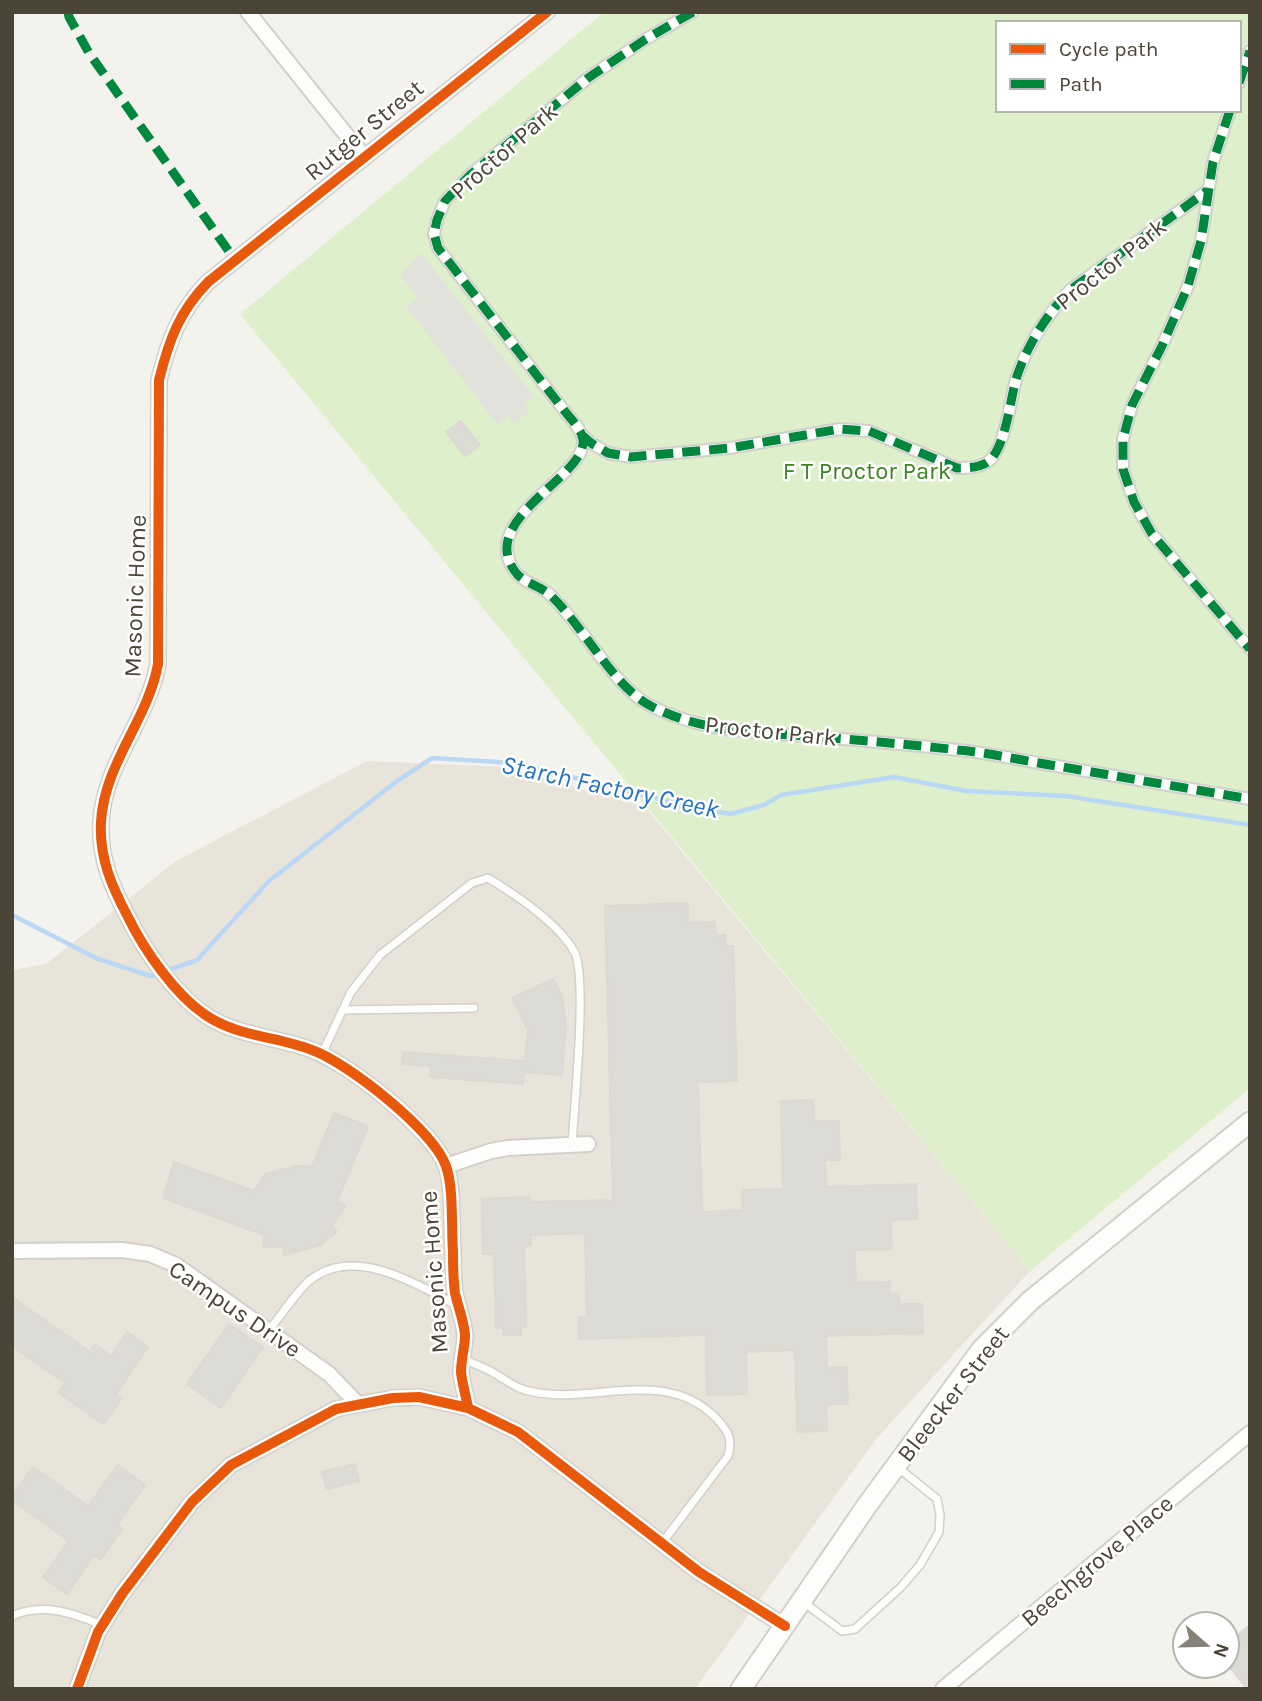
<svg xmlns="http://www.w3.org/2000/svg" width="1262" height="1701" viewBox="0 0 1262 1701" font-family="Karla,sans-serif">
<rect width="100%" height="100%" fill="#f3f2ed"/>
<path fill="#e8e4da" d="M367,761L504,767L645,807L1030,1271L877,1438L695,1689H12V970L46,964L176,861Z"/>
<path fill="#def0cb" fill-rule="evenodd" d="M604,12H1250V1088L1030,1271L240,314ZM998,23H1239V110H998Z"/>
<path fill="#e2e1dc" d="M421,253L534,397L524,404L529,413L514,423L509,416L498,425L406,307L418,298L400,274Z"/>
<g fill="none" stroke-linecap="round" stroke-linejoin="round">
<path stroke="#bad8f5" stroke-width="4.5" d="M12,915L98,959L151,976L197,960L269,881L397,781L432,758L516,763L683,805L730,814L764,805L781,795L894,777L966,791L1066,796L1250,825"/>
</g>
<path fill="#dddbd5" stroke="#dcd9d2" stroke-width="2" d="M461,421L480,445L465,456L446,432Z
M688,903V923L715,922L716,936L725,935V946H733L737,1081L698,1082L702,1212L743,1210L742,1190L783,1189L781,1101L813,1100L814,1121H839L840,1160H825L826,1187L916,1184L917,1219L891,1220L892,1249L855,1250L856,1283L890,1282V1294H899L900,1304H922L923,1333L826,1336L827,1368L847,1367L848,1404H826L827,1431L797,1432L795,1350L746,1352L747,1394L707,1395L706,1335L579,1339V1317L587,1316L585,1233L531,1235V1245L524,1246L526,1327H521V1335H503V1328H496L494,1254H483L482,1199L530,1197V1202L613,1200L605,906Z
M553,979L562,996L566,1025L562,1075L524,1072L523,1084L430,1077L431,1066L402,1064L403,1052L525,1061L528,1030L512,998Z
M334,1113L368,1126L337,1202L346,1206L331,1226L337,1232L320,1245L284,1255L283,1247H263L264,1235L163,1198L174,1162L254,1191L265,1174L296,1166L312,1167Z
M12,1297L90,1352L95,1344L111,1356L127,1332L148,1347L116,1394L122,1398L103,1424L58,1392L65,1383L12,1346Z
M229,1324L263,1347L221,1408L187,1384Z
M355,1464L359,1481L327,1489L322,1472Z
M118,1465L145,1485L117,1525L122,1529L100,1560L94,1555L67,1594L43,1577L69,1541L12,1500V1496L33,1467L88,1506Z
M1250,1625V1689H1247L1227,1664V1644Z"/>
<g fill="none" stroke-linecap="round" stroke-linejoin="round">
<g stroke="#d1d0ca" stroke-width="10">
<path id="service" d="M343,1010L474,1008
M322,1054L351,992L380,955L472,883L488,878C516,895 557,922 574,951C588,974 574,1110 572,1144
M268,1331C281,1316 296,1292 310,1280C355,1245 416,1284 458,1306
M463,1359C472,1363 483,1367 492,1372C503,1378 514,1387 525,1390C589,1408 663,1364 716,1418C728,1431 733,1438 728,1456L662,1543
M802,1601L842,1631L855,1629L901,1587L920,1565L939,1532L940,1515L937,1499L896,1466
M12,1616C42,1602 73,1613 102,1625"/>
</g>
<g stroke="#d1d0ca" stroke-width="14">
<path id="pedestrian" d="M693,12L646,39L588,78L469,176L445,201L437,220L434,234L438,248L563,409C569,417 582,429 583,440C587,477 473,520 517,574C525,583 539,586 548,593C581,622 613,687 651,706C699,731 752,732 805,736C856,740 907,744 958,750C991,753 1024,761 1057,766C1121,777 1185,788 1250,799
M1239,83L1250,51
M1230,110L1213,162L1201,241L1188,286L1162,346L1132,405L1123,439V469L1134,502L1152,534L1250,649
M581,434L591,443L608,453L631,457L730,448L840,429L869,431L957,468C969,468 984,468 992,458C1007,439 1010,399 1017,376C1029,342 1046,316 1070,290L1207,191"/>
</g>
<g stroke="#d1d0ca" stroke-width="18">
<path id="minor" d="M248,12L364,157
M446,1166L491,1151L508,1148L588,1144
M12,1251L122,1250L150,1254L176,1265L329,1374L358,1404
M468,1408C466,1396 462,1383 461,1372C461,1359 465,1347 465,1335C464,1321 458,1307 455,1293C453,1279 453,1265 453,1251C451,1227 454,1189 446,1166C433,1130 348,1063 312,1050C278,1037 237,1036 207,1016C176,996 144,950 128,917C112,887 99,858 101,822C104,764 148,720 158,664L159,380C169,340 179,312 208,282L547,12
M77,1689L98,1632L122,1594L192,1502L231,1465L336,1409L393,1398L419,1397L468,1408L518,1432L699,1572L785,1626
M943,1689L1250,1433"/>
</g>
<g stroke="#d1d0ca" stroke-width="23">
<path id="tertiary" d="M741,1689L868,1504L982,1349L1030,1301L1250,1122"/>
</g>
<use href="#service" stroke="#fdfdfc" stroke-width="7"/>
<use href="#pedestrian" stroke="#fdfdfc" stroke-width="10"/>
<use href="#minor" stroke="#fdfdfc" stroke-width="14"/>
<use href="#tertiary" stroke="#fdfdfc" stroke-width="19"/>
<path stroke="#00873e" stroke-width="9" stroke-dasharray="18 9" stroke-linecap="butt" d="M68,12L69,17L89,53L235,260
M693,12L646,39L588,78L469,176L445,201L437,220L434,234L438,248L563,409C569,417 582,429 583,440C587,477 473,520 517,574C525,583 539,586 548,593C581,622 613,687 651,706C699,731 752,732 805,736C856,740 907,744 958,750C991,753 1024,761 1057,766C1121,777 1185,788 1250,799
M1239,83L1250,51
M1230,110L1213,162L1201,241L1188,286L1162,346L1132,405L1123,439V469L1134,502L1152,534L1250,649
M581,434L591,443L608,453L631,457L730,448L840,429L869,431L957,468C969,468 984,468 992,458C1007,439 1010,399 1017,376C1029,342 1046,316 1070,290L1207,191"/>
<g stroke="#fff" stroke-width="15">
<path id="cycleway" d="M468,1408C466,1396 462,1383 461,1372C461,1359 465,1347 465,1335C464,1321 458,1307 455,1293C453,1279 453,1265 453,1251C451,1227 454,1189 446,1166C433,1130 348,1063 312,1050C278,1037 237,1036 207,1016C176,996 144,950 128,917C112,887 99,858 101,822C104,764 148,720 158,664L159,380C169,340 179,312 208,282L547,12
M77,1689L98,1632L122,1594L192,1502L231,1465L336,1409L393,1398L419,1397L468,1408L518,1432L699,1572L785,1626"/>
</g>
<use href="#cycleway" stroke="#e8590c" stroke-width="10"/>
</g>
<g text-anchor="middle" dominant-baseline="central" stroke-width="5" stroke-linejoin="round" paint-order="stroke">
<g font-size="24" fill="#4b4537" stroke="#fff">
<text transform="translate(364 130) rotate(-39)">Rutger Street</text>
<text transform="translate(504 151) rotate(-41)">Proctor Park</text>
<text transform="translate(1111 264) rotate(-38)">Proctor Park</text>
<text transform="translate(135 596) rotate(-88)">Masonic Home</text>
<text transform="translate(771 731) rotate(6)">Proctor Park</text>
<text transform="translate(434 1272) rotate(-94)">Masonic Home</text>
<text transform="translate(235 1309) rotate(34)">Campus Drive</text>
<text transform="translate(953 1394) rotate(-52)">Bleecker Street</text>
<text transform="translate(1097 1561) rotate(-40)">Beechgrove Place</text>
</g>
<g font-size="24" fill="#3f8423" stroke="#fff">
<text x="867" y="471">F T Proctor Park</text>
</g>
<g font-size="26" font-style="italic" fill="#2472c3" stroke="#fff">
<text transform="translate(610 787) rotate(12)">Starch Factory Creek</text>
</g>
</g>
<rect width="1262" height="1701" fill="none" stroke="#4b4537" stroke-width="28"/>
<rect x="996" y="21" width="245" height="91" fill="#ffffff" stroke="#b7b5af" stroke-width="2"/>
<rect x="1010" y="44" width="35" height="10" fill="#e8590c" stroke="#b7b5af" stroke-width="2"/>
<text x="1059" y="56" font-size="21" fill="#4b4537">Cycle path</text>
<rect x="1010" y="79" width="35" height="10" fill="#00873e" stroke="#b7b5af" stroke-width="2"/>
<text x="1059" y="91" font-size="21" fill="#4b4537">Path</text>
<g transform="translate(1206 1645) rotate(110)"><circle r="33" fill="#ffffff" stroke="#b7b5af" stroke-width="2"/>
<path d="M0-5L12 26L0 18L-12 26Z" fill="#868277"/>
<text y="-10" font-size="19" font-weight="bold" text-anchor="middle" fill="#4b4537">N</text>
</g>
</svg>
